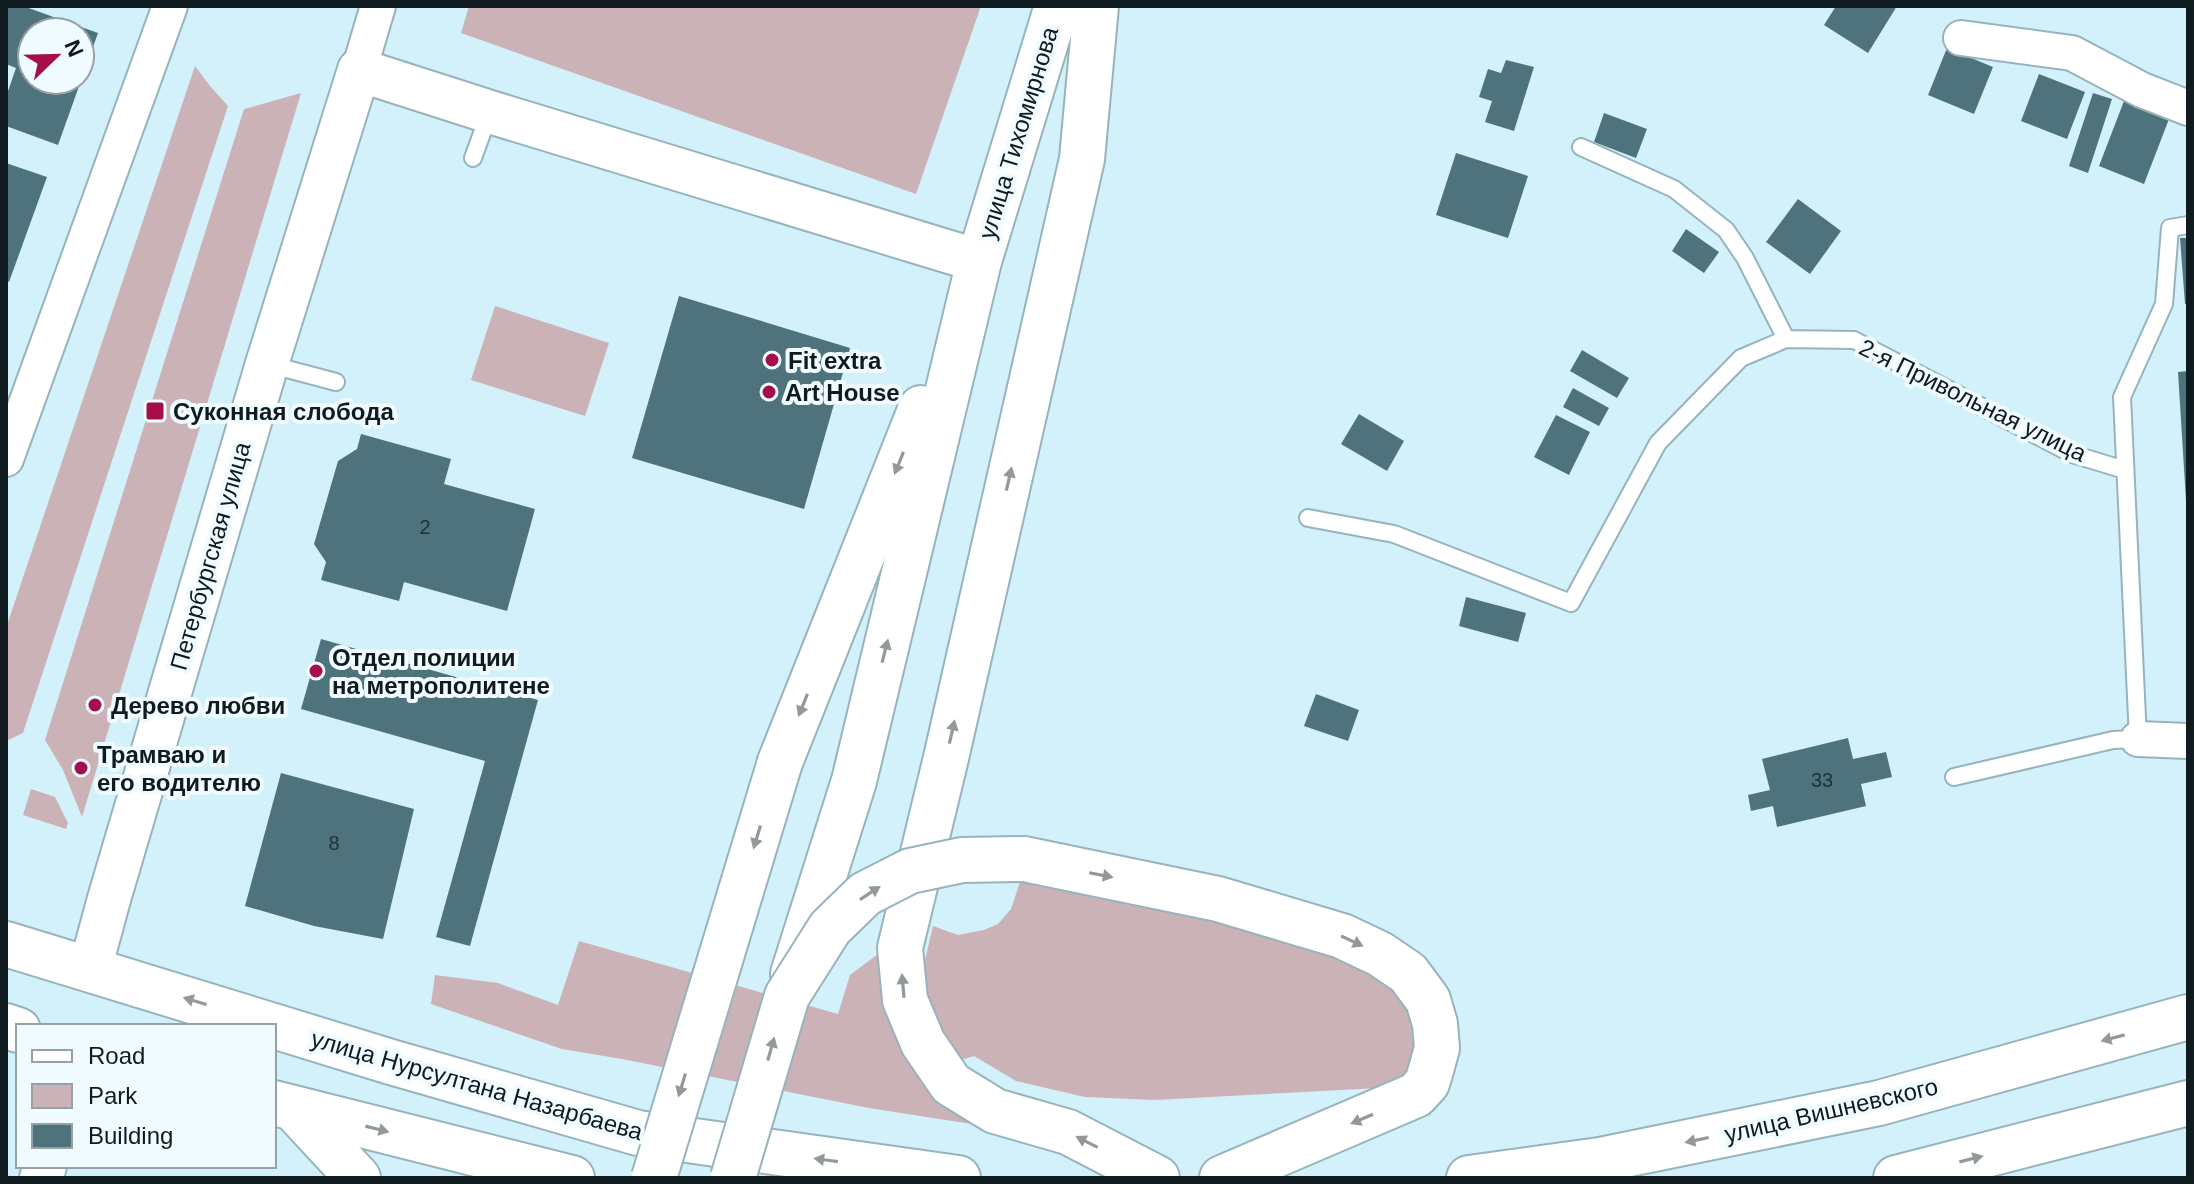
<svg xmlns="http://www.w3.org/2000/svg" width="2194" height="1184" viewBox="0 0 2194 1184" font-family="Arial,sans-serif">
<rect width="100%" height="100%" fill="#d3f1fa"/>
<path fill="#cbb2b6" d="M469,6H981L916,194L461,33Z
M195,66L210,86L228,106L23,733L6,741V628Z
M301,93L82,817L63,770L45,740L244,109Z
M495,306L609,343L585,416L471,380Z
M31,789L55,797L68,823L66,829L23,815Z
M1021,879L1228,922L1394,973L1425,1045L1399,1087L1154,1100L1085,1097L1016,1081L974,1056L955,1062L932,1030L925,990V960L933,926L958,935L984,930L998,924L1011,909Z
M579,941L838,1014L850,975L894,942L978,1125L869,1108L622,1059L562,1049L431,1004L435,975L498,983L558,1005Z"/>
<path fill="#4e737d" fill-rule="evenodd" d="M6,6H23L98,33L58,145L6,126V97L16,68L6,64ZM32,32H80V80H32Z
M1836,6H1897L1868,53L1824,25Z
M1947,48L1993,67L1974,114L1928,95Z
M1506,60L1534,67L1514,131L1485,122L1492,101L1479,97L1488,69L1501,73Z
M2039,74L2085,92L2067,139L2021,121Z
M2093,93L2112,99L2088,173L2069,166Z
M2124,101L2169,119L2144,184L2099,166Z
M1604,113L1647,129L1636,158L1594,142Z
M1456,153L1528,176L1508,238L1436,215Z
M6,163L47,177L9,282L6,281Z
M1798,199L1841,231L1810,274L1766,242Z
M1686,229L1719,252L1704,273L1672,251Z
M2180,238H2188V304H2185Z
M679,296L850,348L804,509L632,458Z
M1582,350L1629,378L1617,398L1570,371Z
M2188,371V501H2186L2178,372Z
M1573,388L1609,408L1599,426L1563,407Z
M1359,414L1404,441L1387,471L1341,444Z
M1556,415L1590,432L1569,475L1534,457Z
M361,434L451,459L444,484L535,509L507,611L404,582L399,601L321,580L326,562L314,544L338,461L357,449Z
M1466,597L1526,613L1518,642L1459,626Z
M321,639L538,700L470,946L436,937L485,761L301,709Z
M1316,694L1359,710L1348,741L1304,726Z
M1848,738L1853,759L1886,752L1892,777L1861,784L1866,806L1777,827L1773,806L1751,811L1748,795L1770,790L1762,759Z
M281,773L414,809L383,939L314,926L245,906Z"/>
<g fill="none" stroke-linecap="round" stroke-linejoin="round">
<g stroke="#97b4bd" stroke-width="20">
<path id="service" d="M1581,147L1674,189L1726,230L1745,258L1786,339
M473,158L489,114
M268,364L336,382
M1308,518L1394,534L1571,603L1658,443L1741,358L1786,339L1854,340L2072,454L2125,470
M1954,777L2113,740L2138,739L2122,397L2164,304L2170,228L2188,225"/>
</g>
<g stroke="#97b4bd" stroke-width="38">
<path id="minor" d="M1961,38L2072,53L2142,90L2188,108
M359,70L378,6
M6,459L170,6
M2138,739L2188,741"/>
</g>
<g stroke="#97b4bd" stroke-width="46">
<path id="tertiary" d="M90,969L109,899L267,364L359,70L490,112L979,261
M41,1178L45,1166"/>
</g>
<g stroke="#97b4bd" stroke-width="48">
<path id="secondary" d="M1096,6L1082,159L946,758L900,948L905,1000L923,1043L951,1084L995,1111L1068,1132L1157,1178
M780,762L921,408
M793,974L854,781L979,261L1057,6"/>
</g>
<g stroke="#97b4bd" stroke-width="48">
<path id="primary" d="M1024,859L1218,899L1342,936L1380,954L1408,973L1428,1000L1435,1024L1437,1048L1431,1070L1427,1083L1416,1095L1222,1178
M6,944L391,1062L638,1133L958,1178
M6,1026L18,1030
M274,1103L572,1178
M294,1109L358,1178
M1469,1178L1600,1160L1879,1103L2188,1017
M1896,1178L2188,1103"/>
</g>
<use href="#service" stroke="#fff" stroke-width="16"/>
<use href="#minor" stroke="#fff" stroke-width="34"/>
<use href="#tertiary" stroke="#fff" stroke-width="42"/>
<use href="#secondary" stroke="#fff" stroke-width="44"/>
<use href="#primary" stroke="#fff" stroke-width="44"/>
<g stroke="#97b4bd" stroke-width="48" stroke-linecap="butt">
<path id="secondary-bridge" d="M654,1178L780,762"/>
</g>
<g stroke="#97b4bd" stroke-width="48" stroke-linecap="butt">
<path id="primary-bridge" d="M733,1178L787,996L830,928L865,894L910,871L962,860L1024,859"/>
</g>
<use href="#secondary-bridge" stroke="#fff" stroke-width="44"/>
<use href="#primary-bridge" stroke="#fff" stroke-width="44"/>
</g>
<defs><path id="oneway-solid" d="M-6-.8H1V-3.2L6.5 0L1 3.2V.8H-6Z" transform="scale(2)"/></defs>
<g fill="#93989a">
<use href="#oneway-solid" transform="translate(899 463) rotate(112)"/>
<use href="#oneway-solid" transform="translate(1009 479) rotate(-77)"/>
<use href="#oneway-solid" transform="translate(885 651) rotate(-76)"/>
<use href="#oneway-solid" transform="translate(803 705) rotate(112)"/>
<use href="#oneway-solid" transform="translate(952 732) rotate(-77)"/>
<use href="#oneway-solid" transform="translate(757 837) rotate(107)"/>
<use href="#oneway-solid" transform="translate(1101 875) rotate(11)"/>
<use href="#oneway-solid" transform="translate(870 893) rotate(-33)"/>
<use href="#oneway-solid" transform="translate(1352 941) rotate(25)"/>
<use href="#oneway-solid" transform="translate(903 986) rotate(-95)"/>
<use href="#oneway-solid" transform="translate(195 1001) rotate(-163)"/>
<use href="#oneway-solid" transform="translate(2113 1038) rotate(165)"/>
<use href="#oneway-solid" transform="translate(771 1049) rotate(-74)"/>
<use href="#oneway-solid" transform="translate(682 1085) rotate(107)"/>
<use href="#oneway-solid" transform="translate(1362 1119) rotate(157)"/>
<use href="#oneway-solid" transform="translate(377 1129) rotate(14)"/>
<use href="#oneway-solid" transform="translate(1697 1140) rotate(168)"/>
<use href="#oneway-solid" transform="translate(1087 1142) rotate(-153)"/>
<use href="#oneway-solid" transform="translate(1971 1159) rotate(-14)"/>
<use href="#oneway-solid" transform="translate(826 1160) rotate(-172)"/>
</g>
<g fill="#a40e4b" stroke="#effbfe" stroke-width="3">
<circle cx="772" cy="360" r="8"/>
<circle cx="769" cy="392" r="8"/>
<rect x="145" y="401" width="20" height="20" rx="4"/>
<circle cx="316" cy="671" r="8"/>
<circle cx="95" cy="705" r="8"/>
<circle cx="81" cy="768" r="8"/>
</g>
<g text-anchor="middle" dominant-baseline="central" stroke-width="8" stroke-linejoin="round" paint-order="stroke">
<g font-size="20" fill="#203136">
<text x="425" y="527">2</text>
<text x="1822" y="780">33</text>
<text x="334" y="843">8</text>
</g>
<g font-size="24" fill="#101b1f" stroke="#effbfe">
<text transform="translate(1018 133) rotate(-73)">улица Тихомирнова</text>
<text transform="translate(1973 400) rotate(26)">2-я Привольная улица</text>
<text transform="translate(210 556) rotate(-74)">Петербургская улица</text>
<text transform="translate(477 1085) rotate(16)">улица Нурсултана Назарбаева</text>
<text transform="translate(1831 1110) rotate(-13)">улица Вишневского</text>
</g>
<g font-size="24" font-weight="bold" fill="#101b1f" stroke="#effbfe" text-anchor="start">
<text x="788" y="360">Fit extra</text>
<text x="785" y="392">Art House</text>
<text x="173" y="411">Суконная слобода</text>
<text x="332" y="657">Отдел полиции<tspan x="332" dy="28">на метрополитене</tspan></text>
<text x="111" y="705">Дерево любви</text>
<text x="97" y="754">Трамваю и<tspan x="97" dy="28">его водителю</tspan></text>
</g>
</g>
<rect width="2194" height="1184" fill="none" stroke="#101b1f" stroke-width="16"/>
<rect x="16" y="1024" width="260" height="144" fill="#effbfe" stroke="#96a1a5" stroke-width="2"/>
<rect x="32" y="1050" width="40" height="12" fill="#ffffff" stroke="#96a1a5" stroke-width="2"/>
<text x="88" y="1064" font-size="24" fill="#101b1f">Road</text>
<rect x="32" y="1084" width="40" height="24" fill="#cbb2b6" stroke="#96a1a5" stroke-width="2"/>
<text x="88" y="1104" font-size="24" fill="#101b1f">Park</text>
<rect x="32" y="1124" width="40" height="24" fill="#4e737d" stroke="#96a1a5" stroke-width="2"/>
<text x="88" y="1144" font-size="24" fill="#101b1f">Building</text>
<g transform="translate(56 56) rotate(67)"><circle r="38" fill="#effbfe" stroke="#96a1a5" stroke-width="2"/>
<path d="M0-6L14 30L0 20L-14 30Z" fill="#a40e4b"/>
<text y="-12" font-size="22" font-weight="bold" text-anchor="middle" fill="#101b1f">N</text>
</g>
</svg>
